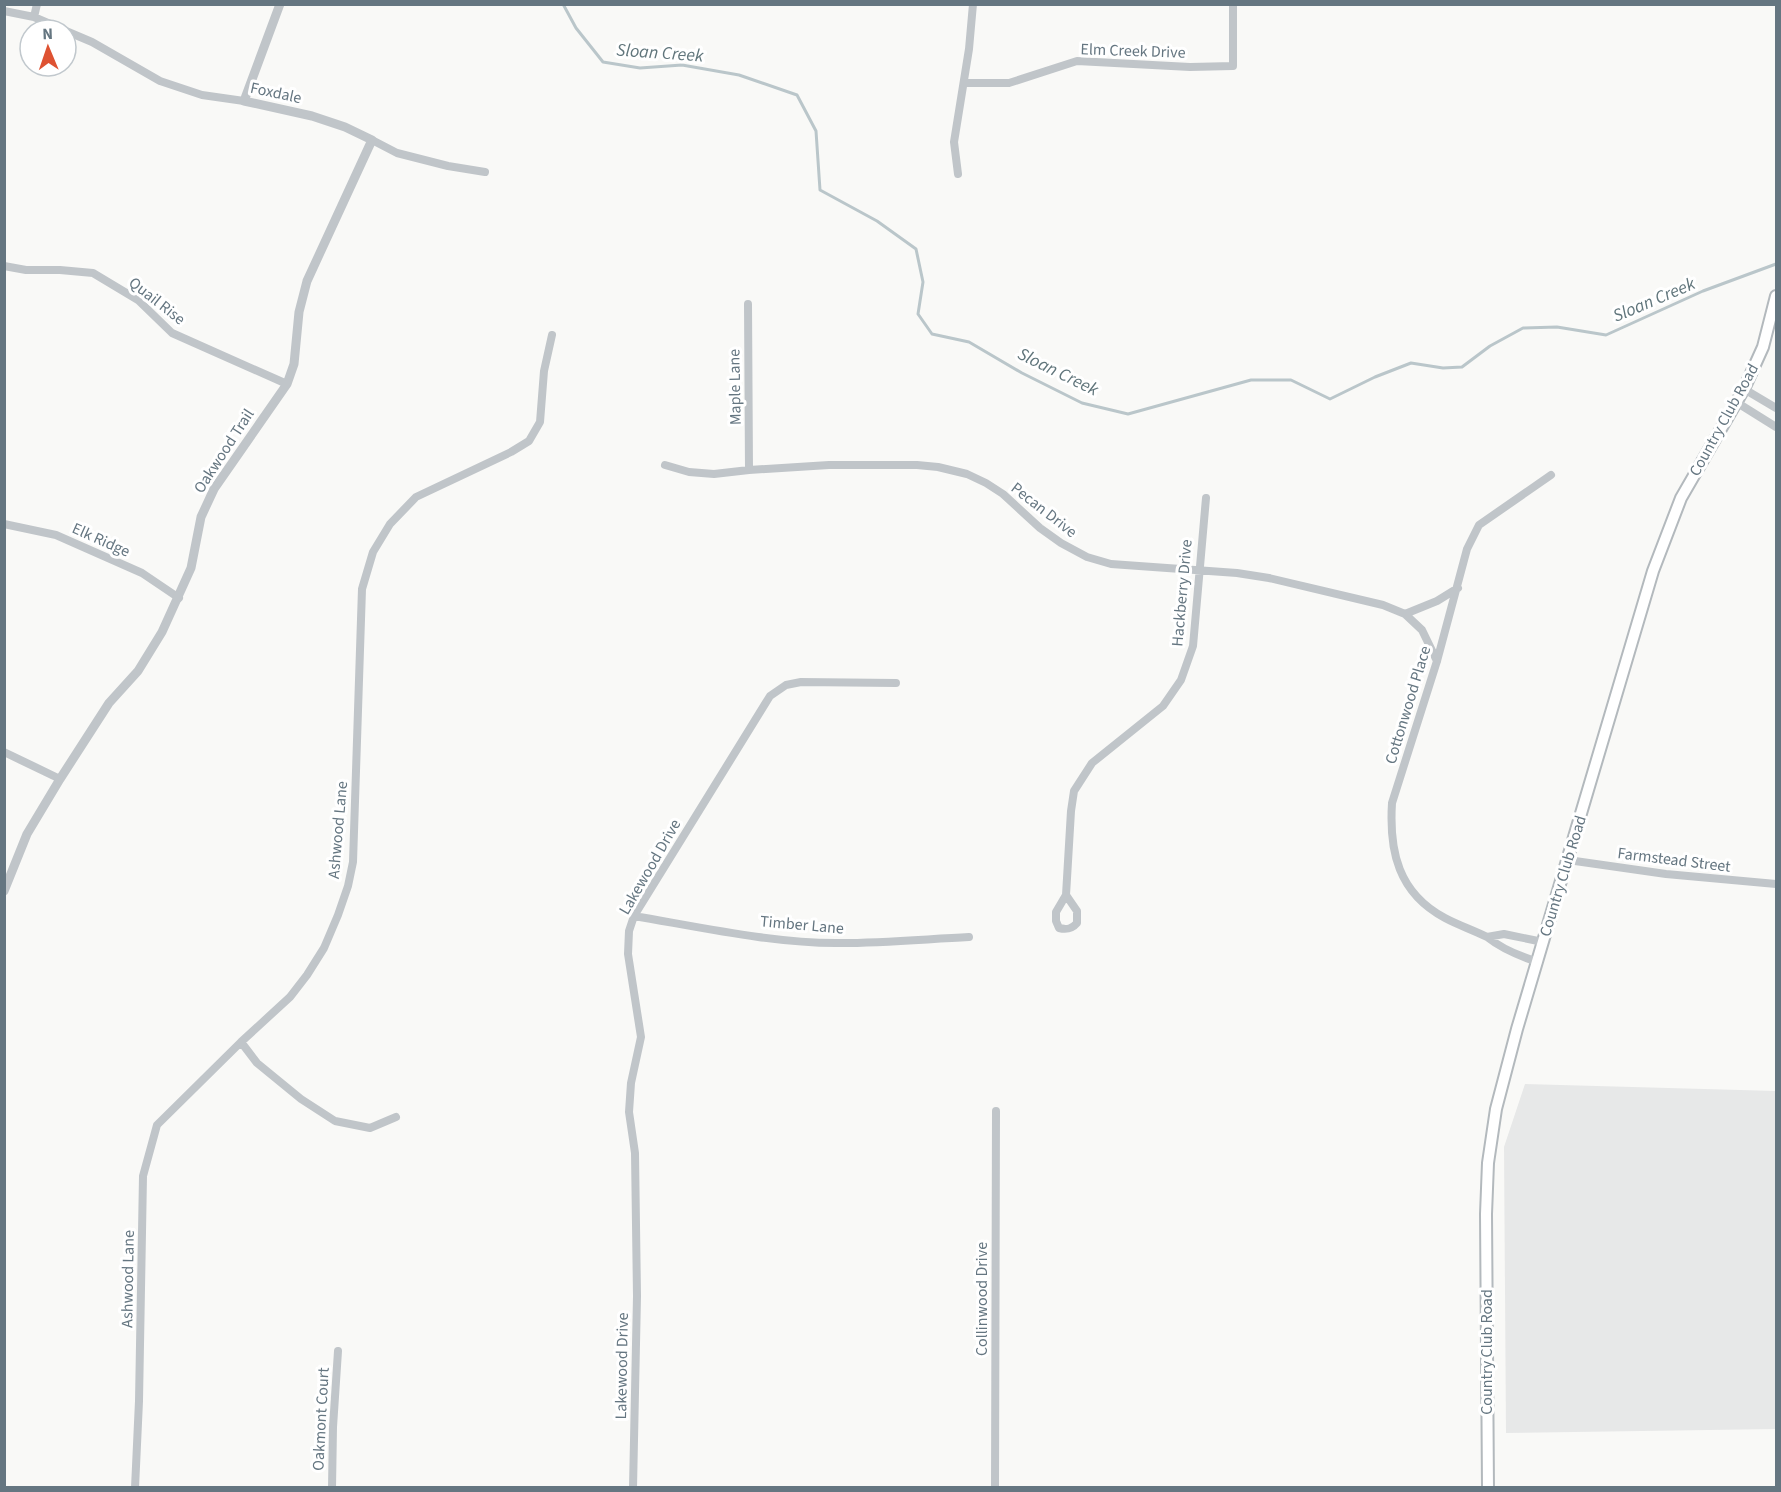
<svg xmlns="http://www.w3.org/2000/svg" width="1781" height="1492" viewBox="0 0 1781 1492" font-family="'Source Sans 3',sans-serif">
<rect width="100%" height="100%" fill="#f9f9f7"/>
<path fill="#e7e8e8" d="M1525,1084L1776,1091V1429L1506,1433L1504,1147Z"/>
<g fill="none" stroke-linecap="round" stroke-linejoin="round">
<path stroke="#bac6ca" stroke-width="3" d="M563,4L576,28L603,62L640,68L682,65L739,75L797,95L816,131L820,190L877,221L916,249L923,282L918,314L932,334L969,342L1022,373L1082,403L1128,414L1251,380H1291L1330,399L1375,377L1411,363L1443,368L1462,367L1490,346L1523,328L1557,327L1606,335L1703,291L1776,264"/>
<g stroke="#b3b9bd" stroke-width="14">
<path id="secondary" d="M1488,1488L1486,1214L1488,1163L1496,1109L1517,1029L1653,571L1681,498L1744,389L1763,347L1776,296"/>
</g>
<path stroke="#c0c5c9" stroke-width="8" d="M4,11L34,17L64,30
M34,17L37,4
M66,31L92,42L160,81L202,95L244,101
M964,83H1009L1077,61L1190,67L1233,66V4
M372,140L397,153L448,166L485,172
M958,174L954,142L969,49L973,4
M4,266L26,270H60L93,273L138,300L172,333L287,384
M748,304L749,470
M1744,389L1776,408
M1736,402L1776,427
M665,465L689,472L714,474L749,470L829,465H917L938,467L967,474L986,483L1003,494L1040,528L1061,543L1087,557L1111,564L1237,573L1269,578L1383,605L1405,614L1422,630L1437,661
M4,524L56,535L142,573L179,598
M1405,614L1437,601L1458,588
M4,752L60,779
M1568,860L1666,874L1776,884
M1066,895L1077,911V923C1072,929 1067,930 1059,928L1056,921V912L1066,895L1071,811L1074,791L1092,763L1163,706L1181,680L1193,646L1206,498
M634,916C699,927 776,944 841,943C884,943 927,939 969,937
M1487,937C1473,930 1458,925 1445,918C1398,893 1389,851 1392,803L1437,661L1467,549L1479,525L1551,475
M1538,962C1519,956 1502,949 1487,937L1504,934L1543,942
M241,1042L257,1063L301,1099L335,1121L370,1128L396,1117
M135,1488L139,1401L143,1176L157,1125L241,1042L290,997L307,975L324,948L338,915L348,886L353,862L362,589L373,552L390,524L416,497L511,452L529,441L540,422L544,371L552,335
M332,1488L333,1427L338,1351
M633,1488L637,1296L635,1153L629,1112L631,1083L641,1037L628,954L629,931L634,916L770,696L786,685L801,682L896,683
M995,1488L996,1111"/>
<path stroke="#c0c5c9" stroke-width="9" d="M4,891L27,834L60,779L109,703L138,671L162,632L191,568L201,517L214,489L287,384L294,364L299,312L307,281L372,140L345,127L312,116L244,101L280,4"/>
<use href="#secondary" stroke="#fff" stroke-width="10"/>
</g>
<g text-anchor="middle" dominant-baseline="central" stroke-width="6" stroke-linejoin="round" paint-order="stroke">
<g font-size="16" fill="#657681" stroke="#fff">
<text transform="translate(1133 51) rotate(2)">Elm Creek Drive</text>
<text transform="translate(276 93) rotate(12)">Foxdale</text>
<text transform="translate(157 301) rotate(38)">Quail Rise</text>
<text transform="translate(735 387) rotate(-91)">Maple Lane</text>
<text transform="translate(1724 420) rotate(-61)">Country Club Road</text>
<text transform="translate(224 451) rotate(-57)">Oakwood Trail</text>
<text transform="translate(1044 510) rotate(38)">Pecan Drive</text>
<text transform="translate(101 540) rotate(24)">Elk Ridge</text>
<text transform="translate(1182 593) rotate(-85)">Hackberry Drive</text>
<text transform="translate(1408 705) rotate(-73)">Cottonwood Place</text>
<text transform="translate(338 830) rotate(-85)">Ashwood Lane</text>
<text transform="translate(1674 860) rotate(7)">Farmstead Street</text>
<text transform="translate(650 867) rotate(-60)">Lakewood Drive</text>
<text transform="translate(1563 876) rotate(-73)">Country Club Road</text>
<text transform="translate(802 925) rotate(5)">Timber Lane</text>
<text transform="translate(128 1279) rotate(-89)">Ashwood Lane</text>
<text transform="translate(982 1299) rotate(-90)">Collinwood Drive</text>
<text transform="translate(1487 1352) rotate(-90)">Country Club Road</text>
<text transform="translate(622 1366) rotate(-89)">Lakewood Drive</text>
<text transform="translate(321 1419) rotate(-87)">Oakmont Court</text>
</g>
<g font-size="18" font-style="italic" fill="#60757b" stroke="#fff">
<text transform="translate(660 53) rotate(4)">Sloan Creek</text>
<text transform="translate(1654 300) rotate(-23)">Sloan Creek</text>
<text transform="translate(1058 372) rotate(26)">Sloan Creek</text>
</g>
</g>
<rect width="1781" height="1492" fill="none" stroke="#657681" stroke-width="12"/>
<g transform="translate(48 48) rotate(358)"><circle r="28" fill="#ffffff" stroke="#c1c8cd" stroke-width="1.5"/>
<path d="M0-4.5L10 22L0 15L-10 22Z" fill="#de5232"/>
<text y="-9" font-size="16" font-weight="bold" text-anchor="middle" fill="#657681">N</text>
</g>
</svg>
